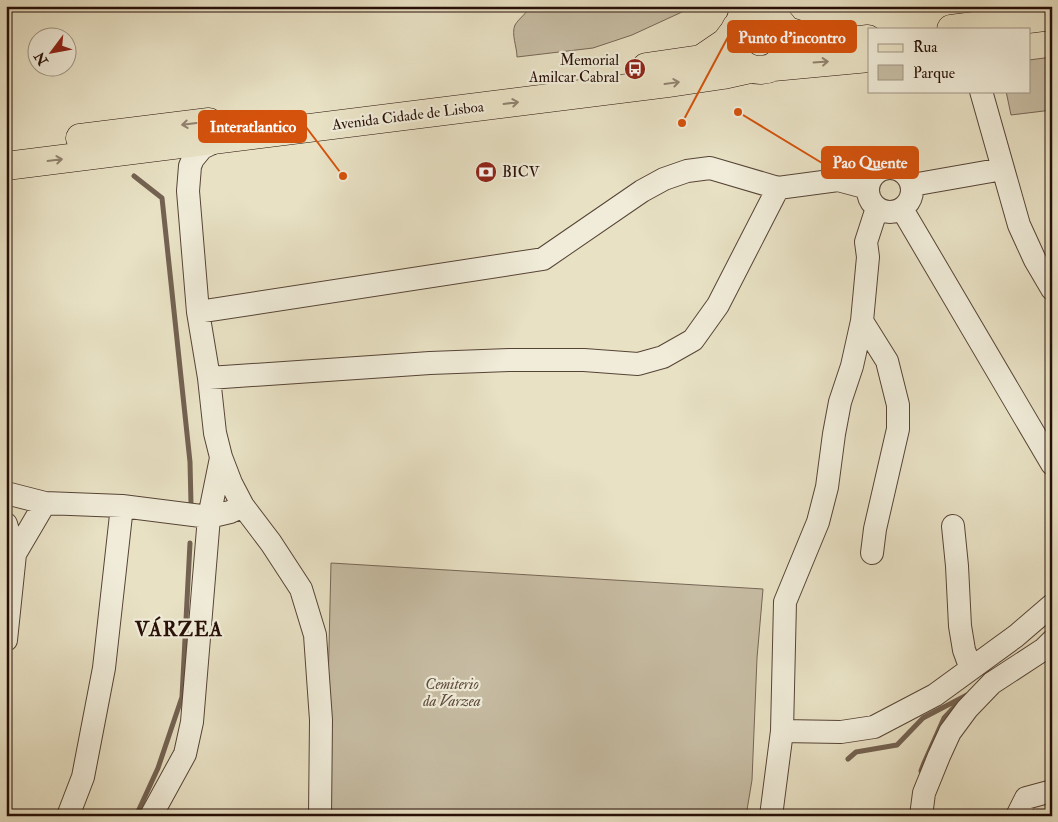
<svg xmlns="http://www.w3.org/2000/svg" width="1058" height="822" viewBox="0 0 1058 822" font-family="'IM FELL Double Pica',serif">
<rect width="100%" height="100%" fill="#e8e1c4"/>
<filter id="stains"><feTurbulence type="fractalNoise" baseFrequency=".004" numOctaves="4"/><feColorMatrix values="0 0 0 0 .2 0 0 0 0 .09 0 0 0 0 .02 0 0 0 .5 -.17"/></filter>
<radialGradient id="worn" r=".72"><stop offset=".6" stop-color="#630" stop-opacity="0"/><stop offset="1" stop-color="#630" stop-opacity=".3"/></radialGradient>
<path fill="#c7bda4" stroke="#766656" d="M529,6H695L632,35L593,48L517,57C517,47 511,34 515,25C519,18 527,14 529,6Z
M1052,57V110L1011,115L1006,91H1029V60Z
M331,563L763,589L757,658L752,780L746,816H325Z"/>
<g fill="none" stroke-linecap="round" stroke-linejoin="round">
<path stroke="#736252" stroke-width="5" d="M134,176L162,198L190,462L191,504
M848,759L856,752L897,745L923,718L967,695
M921,771L924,763L944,718L958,703
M136,816L158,768L182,697L190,543"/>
<g stroke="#564436" stroke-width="24">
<path id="minor" d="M769,6L774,18
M736,26L742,6
M981,91L1019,225L1035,260L1052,289
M219,140L202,148L193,159L190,166L188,191L198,312L209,378L215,433L221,457L231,483L243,506L271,543L301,589L315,635L321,720L320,816
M868 190a22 22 0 1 1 44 0a22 22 0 1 1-44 0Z
M912,185L1003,169
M877,208L866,242L868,257L862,321L852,366L840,402L834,434L827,487L818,522L785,602L782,731L841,732L874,727L935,695L1016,636L1052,605
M902,209L1052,464
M198,312L543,259L642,191L664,179L687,171L710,168L778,188L838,180L868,188
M862,321L887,361L898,405V429L875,529L872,553
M209,378L430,363L509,360H584L638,364L663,357L693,340L718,305L778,188
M6,493L45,503
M6,524L15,554
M953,526L957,566L960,626L964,650L971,669
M6,640L15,554L45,503L122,506L209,517L230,512L243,506
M68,816L83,777L104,668L122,506
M151,816L185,754L192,722L209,517L221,458
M771,816L782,731
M921,816L924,793L939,756L950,732L967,709L992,683L1044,649L1052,641
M1017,816L1026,798L1052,791"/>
</g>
<g stroke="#260f07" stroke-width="29">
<path id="major" d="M732 42a28 28 0 1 1 56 0a28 28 0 1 1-56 0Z
M951,29L1052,16
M785,30L816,40L836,43L868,39
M646,67L701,59L726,42L732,34
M773,67L869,58
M80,138L209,122
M6,166L668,83L723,75L750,69"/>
</g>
<use href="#minor" stroke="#f0ecd9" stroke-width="22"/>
<use href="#major" stroke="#e8e1c4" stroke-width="28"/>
</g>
<defs><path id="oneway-shaft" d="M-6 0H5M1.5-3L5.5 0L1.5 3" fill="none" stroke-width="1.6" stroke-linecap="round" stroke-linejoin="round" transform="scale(1.25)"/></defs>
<g stroke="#91826f">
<use href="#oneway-shaft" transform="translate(821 62) rotate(-4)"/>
<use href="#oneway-shaft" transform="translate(672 83) rotate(-8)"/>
<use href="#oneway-shaft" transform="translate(511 103) rotate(-7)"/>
<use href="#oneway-shaft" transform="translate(189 124) rotate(173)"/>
<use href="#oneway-shaft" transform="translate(55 160) rotate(-7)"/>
</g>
<defs>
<g id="bus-disc" transform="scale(1.125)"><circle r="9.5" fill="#8f2418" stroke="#f0ecd9"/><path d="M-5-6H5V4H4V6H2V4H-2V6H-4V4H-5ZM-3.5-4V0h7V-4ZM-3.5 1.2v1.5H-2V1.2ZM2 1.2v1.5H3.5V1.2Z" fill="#fff"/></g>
<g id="bank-disc" transform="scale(1.125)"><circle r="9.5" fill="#8f2418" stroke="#f0ecd9"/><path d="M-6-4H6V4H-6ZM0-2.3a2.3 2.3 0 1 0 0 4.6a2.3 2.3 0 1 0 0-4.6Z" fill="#fff"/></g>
</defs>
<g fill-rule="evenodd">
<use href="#bus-disc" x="635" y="69"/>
<use href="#bank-disc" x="486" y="172"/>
</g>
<g text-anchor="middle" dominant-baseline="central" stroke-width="4.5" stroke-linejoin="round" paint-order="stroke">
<g font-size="15" fill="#260f07" stroke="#f0ecd9" text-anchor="end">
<text x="619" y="60">Memorial<tspan x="619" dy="17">Amilcar Cabral</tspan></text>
<text x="502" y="172" text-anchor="start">BICV</text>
</g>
<g font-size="15" fill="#260f07" stroke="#f0ecd9">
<text transform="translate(408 116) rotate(-7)">Avenida Cidade de Lisboa</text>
</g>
<g font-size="15" font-style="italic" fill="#5e4c3e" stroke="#f0ecd9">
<text x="452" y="684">Cemiterio<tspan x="452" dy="17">da Varzea</tspan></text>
</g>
<g font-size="20" font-weight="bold" letter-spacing="1" fill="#260f07" stroke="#f0ecd9">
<text x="179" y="629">VÁRZEA</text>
</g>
</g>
<path fill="none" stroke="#d5520c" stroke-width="2" d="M682 123L728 37M343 176L306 127M738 112L822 163"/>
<g fill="#d5520c" stroke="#f0ecd9" stroke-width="2">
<circle cx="682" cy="123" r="5"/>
<circle cx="343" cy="176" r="5"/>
<circle cx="738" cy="112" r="5"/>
</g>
<g fill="#d5520c" stroke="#d5520c" stroke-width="2">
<rect x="728" y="21" width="128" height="31" rx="5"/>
<rect x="199" y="111" width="107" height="31" rx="5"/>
<rect x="822" y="147" width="96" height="31" rx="5"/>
</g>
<g font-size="16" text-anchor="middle" font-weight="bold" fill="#fff">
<text x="792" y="43">Punto d'incontro</text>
<text x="253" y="132">Interatlantico</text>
<text x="870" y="168">Pao Quente</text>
</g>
<rect width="1058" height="822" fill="none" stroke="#e8e1c4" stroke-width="25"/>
<rect x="8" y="8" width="1043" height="807" fill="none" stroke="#260f07" stroke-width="2.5"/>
<rect x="12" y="12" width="1033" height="797" fill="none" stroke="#260f07"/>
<rect x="868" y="28" width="162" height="65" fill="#f0ecd9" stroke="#9f9485"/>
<rect x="878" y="44" width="25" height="8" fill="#e8e1c4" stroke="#9f9485"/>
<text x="913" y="52" font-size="15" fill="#260f07">Rua</text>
<rect x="878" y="65" width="25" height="15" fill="#c7bda4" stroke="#9f9485"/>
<text x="913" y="78" font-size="15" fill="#260f07">Parque</text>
<g transform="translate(52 52) rotate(238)"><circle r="24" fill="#f0ecd9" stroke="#9f9485"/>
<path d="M0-4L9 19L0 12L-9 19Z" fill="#8f2418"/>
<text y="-8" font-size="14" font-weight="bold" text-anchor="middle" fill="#260f07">N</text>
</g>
<rect width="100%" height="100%" filter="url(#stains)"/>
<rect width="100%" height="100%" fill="url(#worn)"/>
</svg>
